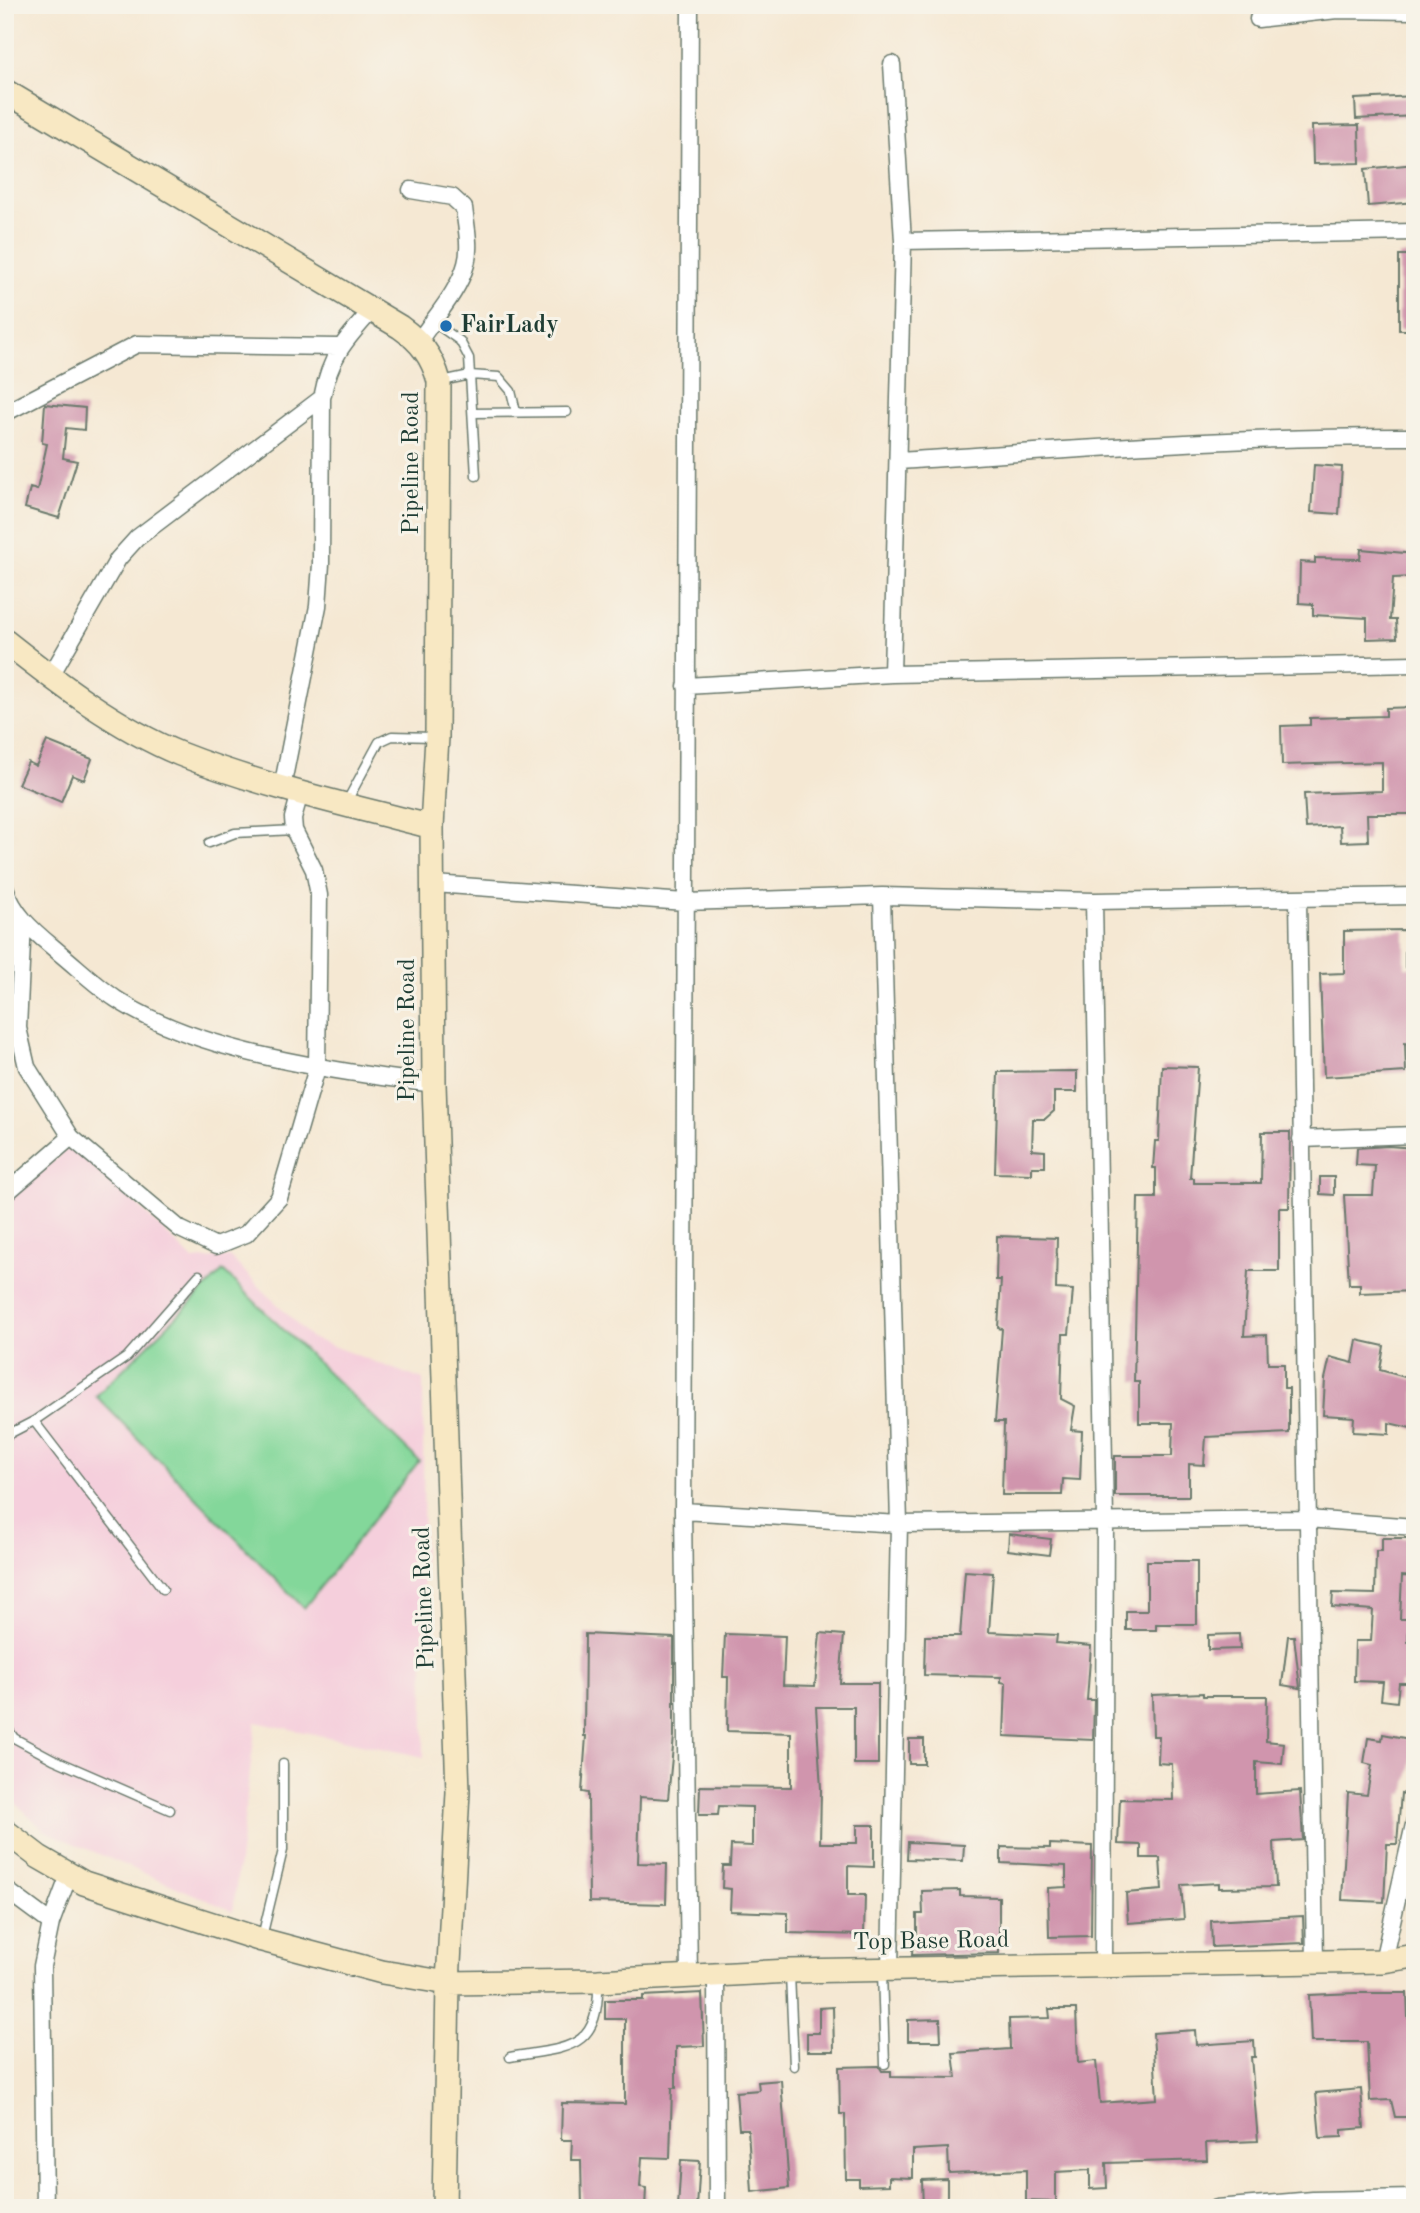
<svg xmlns="http://www.w3.org/2000/svg" width="1420" height="2213" viewBox="0 0 1420 2213" font-family="'Old Standard TT',serif">
<rect width="100%" height="100%" fill="#f7f3e8"/>
<filter id="ink" filterUnits="userSpaceOnUse"><feTurbulence type="fractalNoise" baseFrequency=".0143" numOctaves="2"/><feDisplacementMap in="SourceGraphic" scale="14" xChannelSelector="R" yChannelSelector="G"/><feConvolveMatrix kernelMatrix="1 2 1 2 8 2 1 2 1" color-interpolation-filters="sRGB"/></filter>
<filter id="wash" filterUnits="userSpaceOnUse"><feTurbulence type="fractalNoise" baseFrequency=".00686" numOctaves="4" result="noise"/><feDisplacementMap in="SourceGraphic" scale="28" xChannelSelector="R" yChannelSelector="G"/><feGaussianBlur stdDeviation="1.57" result="paint"/><feColorMatrix in="noise" values="0 0 0 0 0 0 0 0 0 0 0 0 0 0 0 0 0 1.4 0 .05"/><feComposite in="paint" operator="in"/></filter>
<g filter="url(#wash)">
<rect width="100%" height="100%" fill="#f5e8d3"/>
<path fill="#f5cfdc" d="M70,1146L88,1156L193,1260L230,1257L311,1338L423,1380L424,1757L256,1722L233,1911L45,1831L5,1793V1204Z"/>
<path fill="#83d79a" stroke="#518a67" stroke-width="2" d="M223,1271L419,1461L304,1608L96,1396Z"/>
<g id="blocks">
<path fill="#d095ad" d="M1415,96V116L1356,119L1355,99Z
M1359,125L1360,163L1313,164L1312,126Z
M1415,164V202L1368,206L1365,169Z
M1399,255H1415V330H1399Z
M45,404L85,408L84,430L66,428L63,458L77,461L59,518L25,508L30,488L37,490L47,444L42,443Z
M1314,465L1342,467L1339,514L1311,512Z
M1361,549L1415,554V577L1393,578L1390,620H1396L1397,638L1367,639V618L1313,615V604L1299,603L1300,562L1315,563V558L1360,559Z
M1415,707V814H1367L1368,841L1341,842L1340,826L1306,828L1304,794L1382,791V762L1282,765L1281,726L1310,725V718L1386,716V708Z
M47,741L92,759L84,780L72,775L61,802L18,784L28,762L36,766Z
M1405,930V967L1415,968V1044L1405,1043L1406,1072L1324,1077L1320,974L1344,973V931Z
M1162,1066L1198,1067L1190,1178H1194V1183H1261L1262,1132H1290L1289,1208H1279V1271H1248L1244,1336L1267,1335L1268,1364H1284V1388H1289V1433L1206,1437L1204,1465L1189,1464V1496H1115V1456H1172L1173,1423H1139V1382H1134L1138,1198H1156V1168H1153L1155,1141H1159Z
M1077,1071V1092H1054V1111L1045,1119H1033L1032,1150L1045,1151V1167H1032V1174L995,1173L998,1072Z
M1388,1146L1415,1148V1291L1360,1293V1284H1349L1344,1195H1373L1375,1166L1356,1165L1357,1148Z
M1320,1177H1334V1195L1320,1194Z
M997,1236L1057,1238L1056,1289L1073,1290L1069,1334H1063L1061,1399L1075,1406L1071,1430L1082,1431L1080,1480L1063,1479L1062,1495H1002L1004,1422H995L1002,1329L998,1328L1001,1280H996Z
M1357,1340L1384,1346L1380,1370L1415,1380V1429L1389,1423V1434L1353,1432L1354,1417L1323,1415L1325,1379L1330,1357L1353,1363Z
M1009,1534L1051,1539L1049,1555L1008,1550Z
M1382,1538H1415V1577L1402,1576L1400,1619H1409L1408,1642L1415,1643V1683H1399L1397,1702L1381,1700L1383,1682L1354,1681L1355,1641H1371L1373,1610L1332,1607L1333,1593L1375,1594L1376,1551H1382Z
M1147,1561H1197V1624H1156V1630H1126V1611H1147Z
M965,1571L993,1573L989,1632L1057,1635L1056,1643L1091,1646L1087,1700H1094L1093,1740L1004,1736L1006,1683L1001,1682V1677L924,1675L925,1636H960Z
M820,1633L844,1635L840,1683H878V1764H854V1707H816L821,1789L820,1843H857V1825H874V1867L848,1866V1895H865L864,1935L788,1933V1913L730,1911L731,1889L722,1888L723,1866H730L731,1845L752,1846V1807L719,1806L718,1815H699L700,1786L791,1787V1733L727,1731L728,1677H723L725,1634L785,1636L783,1685L815,1686Z
M585,1634L674,1638V1736L668,1799L640,1797L638,1863L667,1864L666,1904L589,1902L588,1793L582,1792L586,1736H584Z
M1239,1634L1240,1649L1208,1650V1635Z
M1288,1636H1294L1300,1688L1282,1685Z
M1203,1693V1696H1267L1266,1741L1284,1743L1282,1764L1256,1762V1794L1300,1791L1303,1840L1274,1842L1276,1887L1219,1888V1883L1181,1885L1184,1919L1128,1923L1126,1893L1162,1890L1160,1858H1141V1845L1118,1844L1120,1799L1173,1800L1172,1764L1158,1763L1159,1736H1153L1152,1695Z
M1383,1734L1415,1740L1405,1794L1401,1793L1397,1844H1387L1384,1902L1342,1900L1348,1793L1367,1795L1372,1765L1364,1763L1368,1738L1382,1740Z
M909,1739H924V1764H909Z
M908,1842L964,1845L963,1861L907,1859Z
M1050,1844L1092,1846L1091,1936L1049,1937L1048,1888L1066,1887V1866L1001,1863V1847L1050,1848Z
M960,1890V1896L999,1897V1953L912,1955L913,1937H917V1914H923L922,1891Z
M1303,1916L1304,1943L1212,1947L1211,1921Z
M702,1993L704,2046L676,2047V2088H672L670,2158L642,2157L640,2187L646,2188L645,2208H582L581,2160H571L572,2140H561L562,2103L625,2104V2019H605V2000H643V1996Z
M1355,1993H1407L1408,2018H1415V2117H1395L1391,2100L1370,2101L1367,2042H1311L1309,1995Z
M833,2007L834,2051H807V2033H819V2008Z
M1049,2009H1076L1078,2063L1096,2061L1100,2103L1157,2099L1153,2033L1195,2030L1196,2045L1254,2041L1255,2057H1251L1258,2141L1206,2143L1207,2160L1106,2163L1107,2188L1090,2189V2170L1056,2172V2202L1026,2201V2170L949,2173L948,2148L913,2150V2178L889,2177V2185L859,2186V2179H846L845,2114H840L839,2067L879,2066L882,2071H891V2077L956,2078L953,2053L1010,2049L1009,2019L1050,2018Z
M940,2019L941,2041H908V2020Z
M781,2080L789,2188L752,2192L748,2129H739L736,2092L759,2090L758,2082Z
M1361,2089L1364,2128L1342,2130V2137L1320,2138L1316,2093Z
M681,2160L700,2161L697,2208H678Z
M947,2179V2208H923L922,2180Z"/>
</g>
</g>
<g filter="url(#ink)">
<use href="#blocks" fill-opacity="0" stroke="#6a796c" stroke-width="2"/>
<g fill="none" stroke-linecap="round" stroke-linejoin="round">
<g stroke="#6a796c" stroke-width="11">
<path id="lane" d="M432,321L460,341L469,358L476,476
M442,381L470,375L499,377L511,391L516,412
M473,413L567,412
M347,801L379,742L392,736L434,737
M209,843L235,833L294,830
M34,1421L163,1589
M5,1436L34,1421L127,1357L199,1275
M5,1725L14,1738L53,1759L170,1810
M262,1937L283,1850V1764
M882,1972L885,2064
M790,1974L794,2066
M510,2057C566,2047 600,2052 598,1982"/>
</g>
<g stroke="#6a796c" stroke-width="19">
<path id="street" d="M1258,19L1337,10L1415,11
M411,190L452,197L464,208C466,226 471,247 466,264C459,291 434,318 419,341
M903,241L1415,232
M5,413L137,344L338,347
M899,461C1070,450 1243,436 1415,437
M892,674L903,241L892,64
M50,677L118,559L137,538L322,398
M686,686L892,674L1415,664
M282,788L318,606L321,564L322,398C330,356 345,340 373,309
M434,884L685,902L882,896L1094,901L1415,896
M5,887C14,918 39,935 62,955C80,970 97,986 116,999C200,1054 336,1071 434,1084
M882,896L899,1524L890,1969
M1298,899L1315,1962
M1094,901L1105,1520L1103,1966
M23,922L18,1028L27,1067L71,1137L180,1229L216,1246L246,1234L279,1198L317,1068L319,895L314,870L294,830L293,818L300,793
M1301,1139L1415,1135
M5,1194L71,1137
M683,1511L899,1524L1307,1519L1415,1527
M5,1889L51,1923L42,1966L45,2208
M51,1923L69,1875
M1383,1961L1415,1820
M716,1975L717,2208
M689,1977L683,1511L690,5
M1216,2208L1313,2200L1415,2198"/>
</g>
<g stroke="#6a796c" stroke-width="26">
<path id="secondary" d="M5,91L400,327C421,342 432,356 439,381L437,737L432,827L434,1084L458,1792L448,1983L444,2208
M5,641C58,683 117,728 180,754C261,786 348,805 432,827
M5,1831L39,1857L84,1883L262,1940L382,1972L448,1983L598,1981L790,1971L1383,1961L1415,1956"/>
</g>
<use href="#lane" stroke="#fff" stroke-width="8"/>
<use href="#street" stroke="#fff" stroke-width="16"/>
<use href="#secondary" stroke="#f8e8c3" stroke-width="23"/>
</g>
</g>
<circle fill="#1f6fb2" stroke="#f7f3e8" stroke-width="2.5" cx="446" cy="326" r="7"/>
<g text-anchor="middle" dominant-baseline="central" stroke-width="6" stroke-linejoin="round" paint-order="stroke">
<g font-size="24" font-weight="bold" fill="#1f3d34" stroke="#f7f3e8" text-anchor="start">
<text x="460" y="326">FairLady</text>
</g>
<g font-size="24" fill="#1f3d34" stroke="#f7f3e8">
<text transform="translate(412 463) rotate(-90)">Pipeline Road</text>
<text transform="translate(408 1030) rotate(-90)">Pipeline Road</text>
<text transform="translate(425 1598) rotate(-92)">Pipeline Road</text>
<text transform="translate(931 1942) rotate(-1)">Top Base Road</text>
</g>
</g>
<rect width="1420" height="2213" fill="none" stroke="#f7f3e8" stroke-width="28"/>
</svg>
